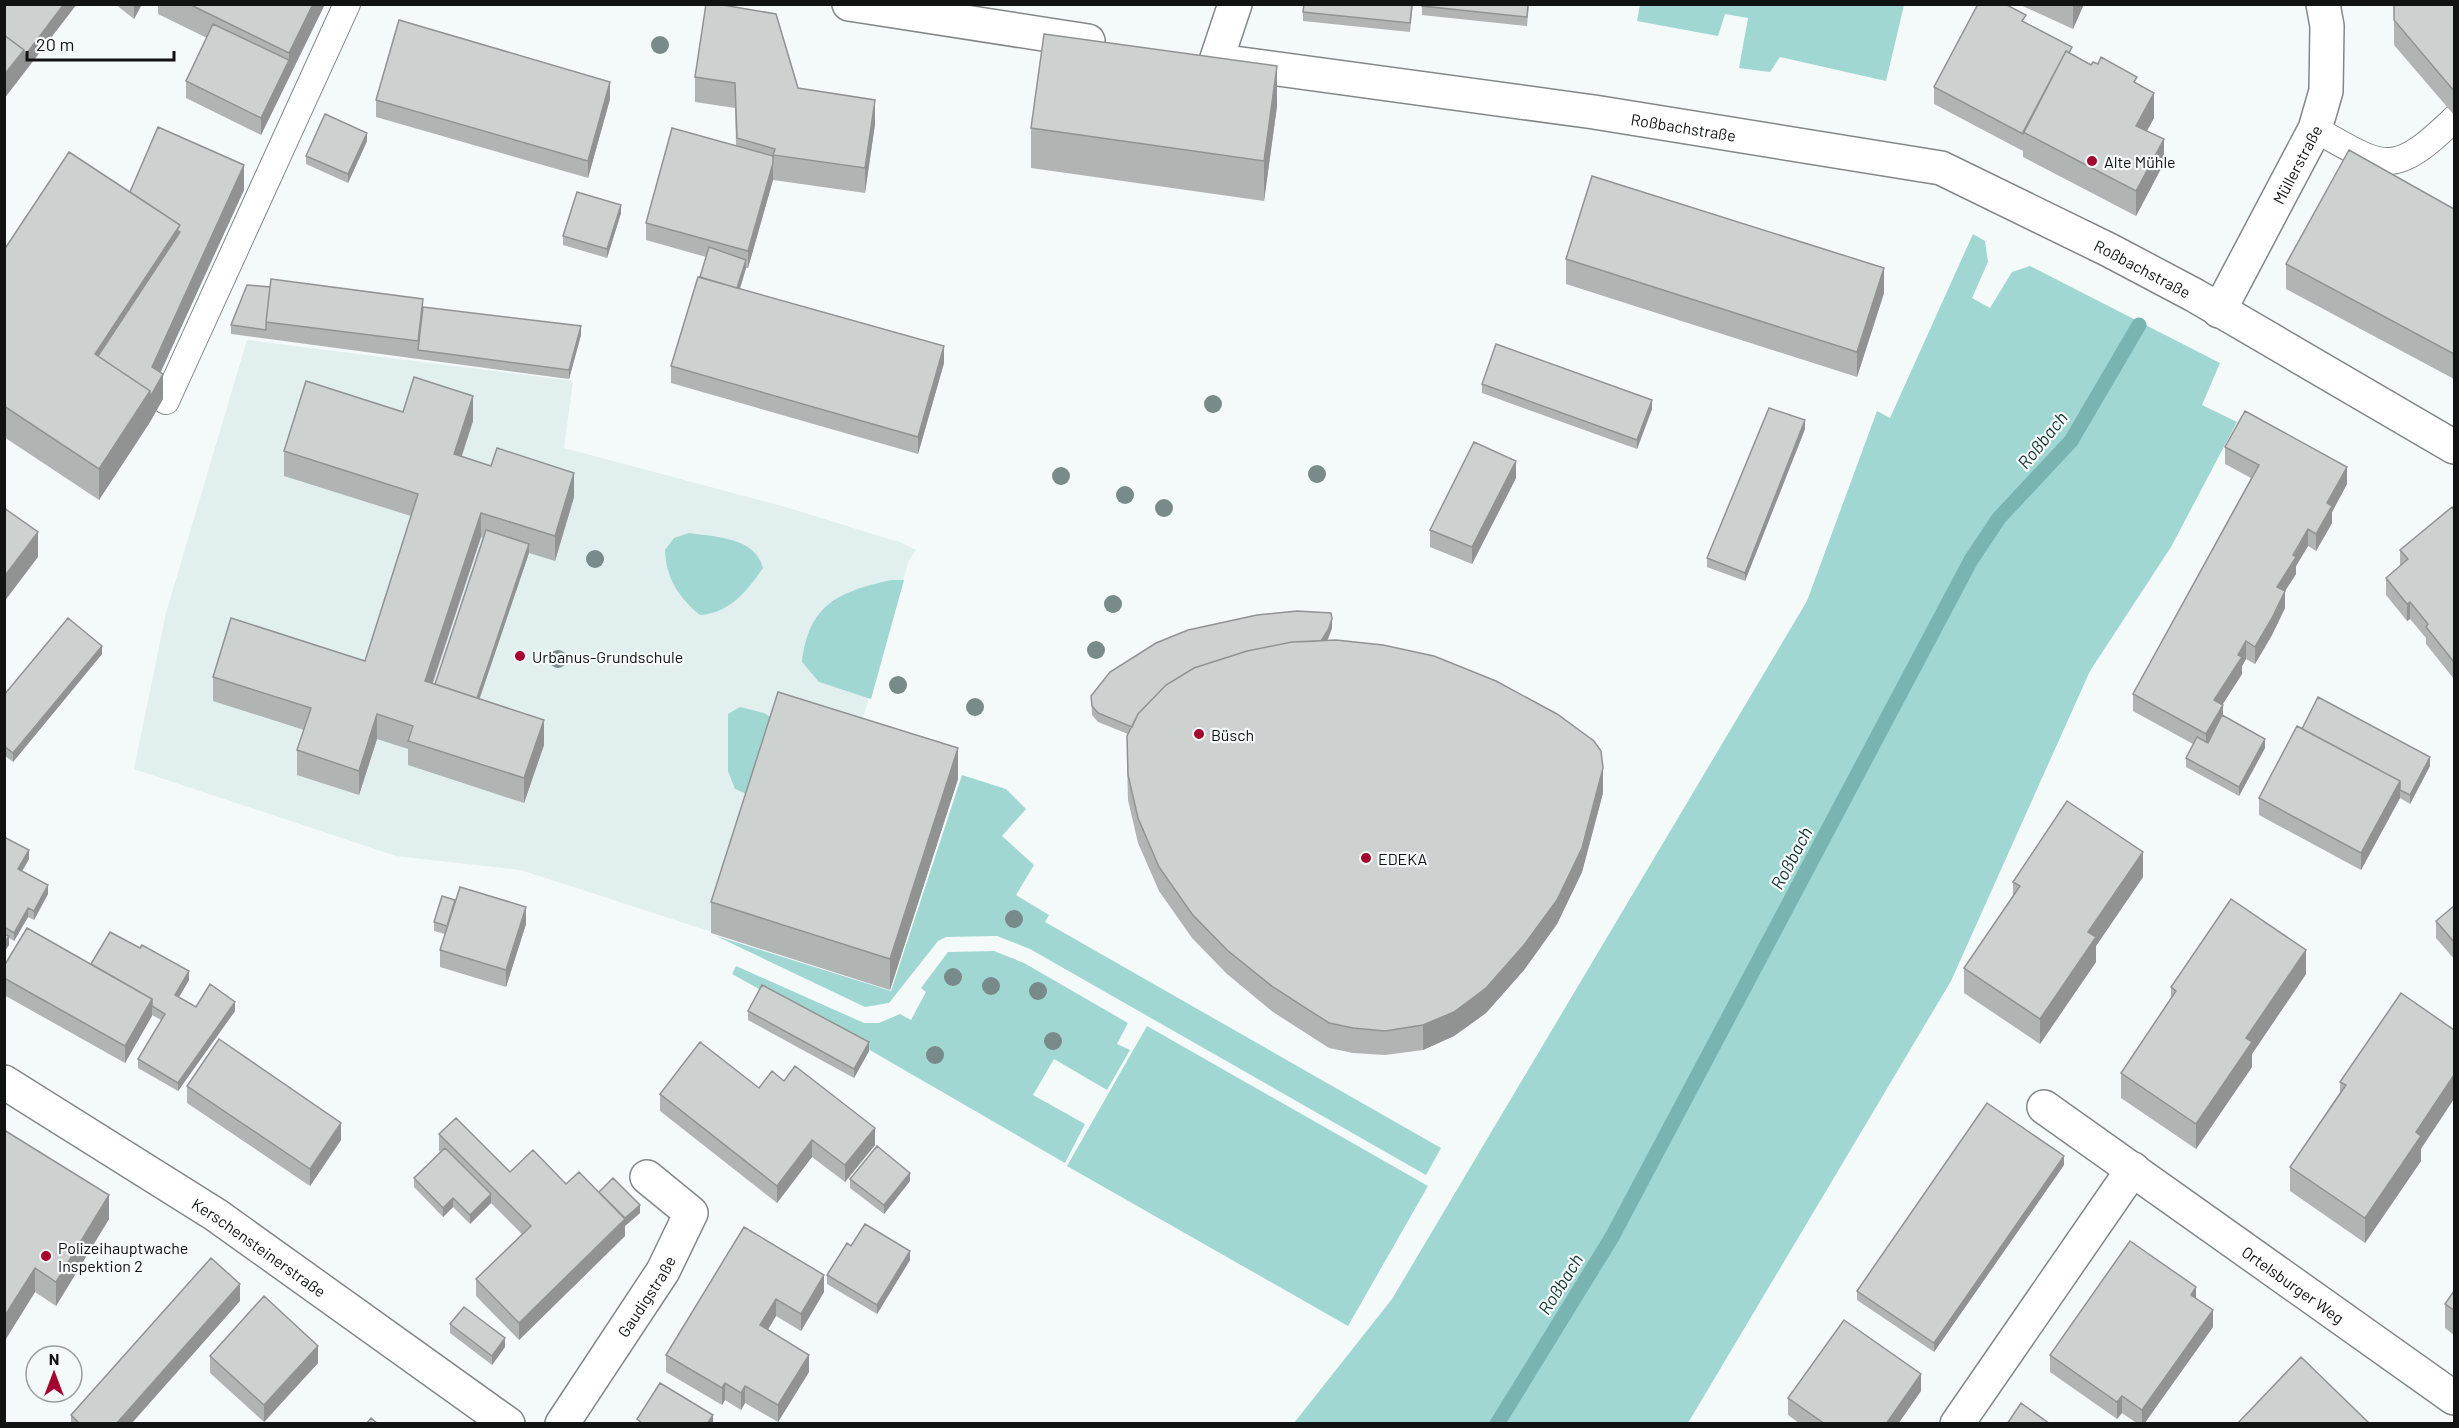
<svg xmlns="http://www.w3.org/2000/svg" width="2459" height="1428" viewBox="0 0 2459 1428" font-family="Barlow,sans-serif">
<rect width="100%" height="100%" fill="#f4f9f9"/>
<path fill="#e1efee" d="M247,340L573,381L564,448L782,506L902,543L916,550L909,560L855,745L958,779L890,990L521,870L396,856L134,769L166,613Z"/>
<path fill="#a0d7d3" d="M1640,5V4L1904,5L1886,81L1780,57L1770,72L1739,68L1748,18L1725,14L1718,36L1637,21Z
M1973,234L1985,241L1988,262L1972,298L1990,308L2012,272L2030,266L2220,363L2202,405L2237,422L2171,547L2090,671L1951,981L1688,1423H1294L1392,1299L1807,601L1877,411L1890,418Z
M689,533C716,537 755,537 763,568C747,591 730,613 700,615C679,598 666,578 665,550L674,538Z
M891,580H904L871,699L819,682L802,662C809,604 838,592 891,580Z
M740,707L764,713L778,722L754,797L735,789L728,771V714Z
M962,775L1006,789L1026,809L1002,836L1034,865L1016,895L1049,915L1032,946L1045,922L1441,1148L1426,1175L1030,949L997,936L946,937L938,941L889,1003L865,1007L716,936L891,991Z
M994,951L1024,963L1128,1023L1117,1044L1130,1050L1107,1090L1054,1059L1033,1095L1085,1124L1065,1163L868,1049L732,974L736,966L864,1023H879L900,1014L911,1020L926,992L921,988L948,952Z
M1147,1026L1428,1186L1348,1326L1067,1166Z"/>
<g fill="none" stroke-linecap="round" stroke-linejoin="round">
<path stroke="#7ab4b1" stroke-width="15" d="M1497,1424L1612,1237L1971,560L1999,518L2071,441L2139,325"/>
<g stroke="#838887" stroke-width="28">
<path id="lane" d="M2315,129C2384,168 2392,179 2454,119
M166,401L347,4"/>
</g>
<g stroke="#838887" stroke-width="36">
<g id="street">
<path d="M849,4L1088,41"/>
<path d="M1216,61L1235,4"/>
<path id="s1" d="M1234,63L1594,112L1941,168L2109,250L2194,295L2454,447"/>
<path id="s2" d="M2219,311L2315,129L2326,91L2327,26L2323,4"/>
<path id="s3" d="M4,1082L216,1215L508,1424"/>
<path id="s4" d="M2044,1107L2454,1398"/>
<path id="s5" d="M562,1424L663,1271L691,1213L647,1177"/>
<path d="M1957,1424L2133,1169"/>
</g>
</g>
<use href="#lane" stroke="#fff" stroke-width="26"/>
<use href="#street" stroke="#fff" stroke-width="33"/>
</g>
<g fill="#788a8a">
<circle cx="660" cy="45" r="9"/>
<circle cx="1213" cy="404" r="9"/>
<circle cx="1317" cy="474" r="9"/>
<circle cx="1061" cy="476" r="9"/>
<circle cx="1125" cy="495" r="9"/>
<circle cx="1164" cy="508" r="9"/>
<circle cx="595" cy="559" r="9"/>
<circle cx="1113" cy="604" r="9"/>
<circle cx="1096" cy="650" r="9"/>
<circle cx="558" cy="659" r="9"/>
<circle cx="898" cy="685" r="9"/>
<circle cx="975" cy="707" r="9"/>
<circle cx="1014" cy="919" r="9"/>
<circle cx="953" cy="977" r="9"/>
<circle cx="991" cy="986" r="9"/>
<circle cx="1038" cy="991" r="9"/>
<circle cx="1053" cy="1041" r="9"/>
<circle cx="935" cy="1055" r="9"/>
</g>
<path fill="#b0b5b4" fill-rule="evenodd" d="M115,4H142L134,19Z
M158,4H325L261,135L186,98V81L207,38L158,14Z
M1413,4L1410,32L1303,21V12Z
M1422,4H1529L1527,26L1422,15Z
M2018,4H2084L2073,29Z
M2394,4H2454V115L2394,45Z
M2026,23L2072,55L2091,65L2137,84L2154,118L2147,131L2164,163L2136,216L2023,157V151L1934,104V87Z
M695,77L798,88L875,124L865,193L773,180L748,268H746L740,289L944,363L918,454L671,383V366L706,257L646,240V223L736,145L735,108L695,102Z
M610,99L588,178L376,117V100Z
M1277,106L1264,201L1031,168V128Z
M367,141L348,183L306,164V156Z
M244,190L160,373L163,399L150,422L99,500L4,437V250L130,192Z
M2454,209V379L2286,289V264Z
M621,213L607,258L563,245V236Z
M1566,259L1884,293L1857,377L1566,284Z
M423,307L581,335L569,379L231,334V325Z
M1482,384L1652,409L1637,449L1482,393Z
M403,412L473,421L462,456L574,497L555,561L529,553L479,699L544,745L524,803L408,765V749L377,739L359,795L297,775V750L304,730L213,701V677L365,661L411,516L284,476V451ZM481,537L483,538L435,684L433,683Z
M1805,429L1745,581L1707,567V558Z
M2225,447L2347,484L2332,512V523L2316,551L2308,546L2296,566V574L2285,591V608L2272,635L2255,664L2246,659L2242,666V674L2222,705L2223,715L2265,748L2239,796L2186,767V758L2193,744L2133,711V694L2251,478L2225,464Z
M1516,478L1472,564L1430,547V530Z
M2454,510V679L2426,644V638L2410,619L2407,621L2386,595V578L2400,566V550Z
M1332,628L1327,640L1603,793L1582,872L1557,924L1524,970L1486,1013L1454,1036L1423,1050L1385,1055L1353,1053L1329,1048L1273,1012L1227,974L1192,938L1159,891L1138,843L1128,800L1127,761V736L1128,734L1098,722L1092,715L1091,696Z
M102,654L13,762L4,755V695Z
M2302,729L2430,766L2410,804L2400,798L2361,870L2259,815V798Z
M958,779L890,990L711,933V902Z
M4,837L29,859L22,871L48,894L34,920L28,917L14,941L9,938V945L4,952Z
M2143,877L2096,946V962L2040,1044L1964,993V968L2013,896V882Z
M455,900L526,924L506,987L440,967V950L445,934L434,931V922Z
M2454,906V959L2436,938V921Z
M91,964L189,980L179,997L196,1007L235,1011L178,1091L138,1068V1059L161,1020L152,1015L125,1063L4,995V966Z
M2306,974L2252,1054V1067L2196,1149L2121,1098V1073L2171,998V987Z
M2401,993L2421,1149V1161L2365,1243L2290,1191V1167L2340,1092V1082Z
M748,1011L869,1051L854,1078L748,1020Z
M784,1081L875,1145L845,1182L812,1157L777,1203L660,1111V1094L759,1088Z
M187,1086L341,1140L310,1186L187,1103Z
M4,1130L109,1219L56,1306L35,1292L4,1342Z
M439,1134L510,1172L599,1192L640,1213L625,1226V1236L519,1340L476,1296V1279L522,1234L491,1203L470,1224L453,1207L443,1217L414,1187V1178L440,1152L439,1151Z
M2064,1165L1934,1352L1857,1300V1291Z
M850,1179L910,1181L884,1214L850,1188Z
M744,1227L824,1292L801,1331L776,1316L768,1330L809,1372L778,1422L745,1403L741,1410L725,1400L722,1405L666,1372V1355Z
M851,1246L910,1260L877,1314L827,1284V1275Z
M2454,1291V1335L2445,1328V1304Z
M2196,1298L2213,1327L2144,1424H2138L2122,1413L2117,1419L2050,1372V1355Z
M240,1301L131,1424H71V1415Z
M450,1324L505,1347L492,1365L450,1333Z
M210,1356L318,1363L264,1422L210,1373Z
M1921,1391L1898,1424H1800L1788,1415V1398Z"/>
<path fill="#909392" d="M64,4H77L4,99V75L24,50Z
M134,4H142L134,19Z
M313,4H325L261,135V118L289,60V53Z
M2084,4L2073,29V5Z
M1277,66V106L1264,201V161Z
M610,82V99L588,178V161Z
M2154,93V118L2136,150V126Z
M875,100V124L865,193V168Z
M367,133V141L348,183V174Z
M2164,139V163L2136,216V191Z
M773,163V180L748,268V251Z
M244,165V190L152,391V367Z
M621,205V213L607,258V249Z
M180,225V256L106,368L95,354Z
M746,260V268L735,304V296Z
M1884,268V293L1857,377V352Z
M581,326V335L569,379V370Z
M944,346V363L918,454V437Z
M163,374V399L150,422L99,500V469L150,391Z
M473,396V421L454,478V454Z
M1652,400V409L1637,449V440Z
M1805,420V429L1745,581V573Z
M1516,461V478L1472,564V547Z
M2347,467V484L2332,512V523L2316,551V534L2327,503Z
M574,473V497L555,561V536Z
M481,513V537L425,705V681Z
M2308,529V546L2296,566V574L2285,591V608L2272,635L2255,664V647L2277,587Z
M38,532V557L4,602V577Z
M529,544V553L472,721V712Z
M2410,602V619L2407,621V604Z
M1332,619V628L1328,639L1311,666V657Z
M2246,641V659L2242,666V674L2214,718V700Z
M102,646V654L13,762V753Z
M2223,705V722L2206,751V734Z
M377,714V739L359,795V771Z
M544,720V745L524,803V778Z
M2265,739V748L2239,796V787Z
M958,748V779L890,990V959Z
M2430,757V766L2410,804V795Z
M1603,768V793L1582,872L1557,924L1524,970L1486,1013L1454,1036L1423,1050V1025Z
M2400,781V798L2361,870V853Z
M29,850V859L18,878V869Z
M2143,852V877L2096,946V962L2040,1044V1019L2088,932Z
M48,885V894L34,920V911Z
M526,907V924L506,987V970Z
M28,908V917L14,941V933Z
M9,936V945L4,952V944Z
M2306,950V974L2252,1054V1067L2196,1149V1124L2246,1038Z
M189,971V980L175,1004V995Z
M152,999V1016L125,1063V1046Z
M235,1002V1011L178,1091V1083Z
M869,1042V1051L854,1078V1069Z
M2454,1075V1099L2421,1149V1161L2365,1243V1218L2416,1132Z
M341,1123V1140L310,1186V1169Z
M875,1128V1145L845,1182V1165Z
M812,1140V1157L777,1203V1186Z
M2064,1156V1165L1934,1352V1343Z
M910,1173V1181L884,1214V1205Z
M491,1194V1203L470,1224V1215Z
M109,1195V1219L56,1306V1282Z
M453,1198V1207L443,1217V1208Z
M640,1205V1213L625,1226V1236L519,1340V1323L621,1222Z
M910,1251V1260L877,1314V1305Z
M35,1268V1292L4,1342V1317Z
M824,1275V1292L801,1331V1314Z
M240,1284V1301L131,1424H116Z
M2196,1287V1304L2191,1295Z
M776,1299V1316L760,1342V1325Z
M2213,1310V1327L2144,1424H2142V1410Z
M505,1338V1347L492,1365V1356Z
M318,1346V1363L264,1422V1405Z
M809,1355V1372L778,1422V1405Z
M1921,1374V1391L1898,1424H1886Z
M725,1383V1400L722,1405V1388Z
M745,1386V1403L741,1410V1393Z
M2122,1396V1413L2117,1419V1402Z
M713,1415V1424H707Z"/>
<path fill="#cdd2d1" stroke="#909392" stroke-width="1.5" d="M4,4H64L24,57V50L4,35Z
M189,4H313L289,53Z
M706,4H717L776,14L798,88L875,100L865,168L773,155L775,149L737,138L735,83L695,77Z
M1304,4H1412L1410,23L1303,12Z
M1422,4H1528L1527,17L1422,6Z
M1978,4H2005L2026,15L2022,21L2072,47L2069,53L2066,51L2023,134L1934,87Z
M2394,4H2454V91L2394,20Z
M399,20L610,82L588,161L376,100Z
M213,24L289,60L261,118L186,81Z
M1044,34L1277,66L1264,161L1031,128Z
M4,35L24,50L4,75Z
M2066,51L2091,65L2093,62L2098,64L2101,57L2137,77L2134,82L2154,93L2136,126L2164,139L2136,191L2023,132Z
M325,114L367,133L348,174L306,156Z
M158,127L244,165L152,367L163,374L150,397V391L98,356L180,232L177,230L180,225L130,192Z
M672,128L773,156V163L748,251L646,223Z
M2349,150L2454,209V354L2286,264Z
M69,152L180,225L95,354L150,391L99,469L4,406V250Z
M1592,176L1884,268L1857,352L1566,259Z
M577,192L621,205L607,249L563,236Z
M709,247L746,260L737,288L700,277Z
M698,277L944,346L918,437L671,366Z
M271,279L423,299L418,341L266,322Z
M247,285L270,287L266,322V330L231,325Z
M423,307L581,326L569,370L418,350Z
M1496,344L1652,400L1637,440L1482,384Z
M414,377L473,396L454,454L491,466L497,448L574,473L555,536L481,513L425,681L544,720L524,778L408,741L413,726L377,714L359,771L297,750L311,708L213,677L231,618L365,661L418,494L284,451L306,381L403,412Z
M1769,408L1805,420L1745,573L1707,558Z
M2245,411L2347,467L2327,503L2332,506L2316,534L2308,529L2293,555L2296,557L2277,587L2285,591L2272,618L2255,647L2246,641L2238,655L2242,657L2214,700L2223,705L2206,734L2133,694L2259,465L2225,447Z
M1474,442L1516,461L1472,547L1430,530Z
M2452,507L2454,510V662L2426,627L2428,624L2410,602L2407,604L2386,578L2408,559L2400,550Z
M4,508L38,532L4,577Z
M486,530L529,544L477,698L435,684Z
M1297,611L1331,613L1332,619L1328,630L1321,641L1292,642L1247,651L1194,668L1166,685L1138,714L1132,727L1098,713L1092,706L1091,696L1110,672L1156,643L1188,630L1257,615Z
M68,618L102,646L13,753L4,746V695Z
M1336,640L1383,645L1434,656L1496,681L1557,714L1594,741L1601,751L1603,768L1582,848L1557,900L1524,945L1486,988L1454,1012L1423,1025L1385,1031L1353,1028L1329,1023L1273,987L1227,950L1192,914L1159,867L1138,818L1128,775L1127,736L1138,714L1166,685L1194,668L1247,651L1292,642Z
M778,692L958,748L890,959L711,902Z
M2318,697L2430,757L2410,795L2400,790V781L2302,729Z
M2222,715L2265,739L2239,787L2186,758L2197,737L2208,743Z
M2297,726L2400,781L2361,853L2259,798Z
M2067,801L2143,852L2088,932L2096,937L2040,1019L1964,968L2020,886L2013,882Z
M4,837L29,850L18,869L48,885L34,911L28,908L14,933L4,927Z
M460,887L526,907L506,970L440,950Z
M442,896L455,900L447,926L434,922Z
M2231,899L2306,950L2246,1038L2252,1042L2196,1124L2121,1073L2176,991L2171,987Z
M2454,906V942L2436,921Z
M27,928L152,999L125,1046L4,978V966Z
M110,932L140,948L142,945L189,971L175,995L196,1007L210,984L235,1002L178,1083L138,1059L165,1014L152,1006V999L91,964Z
M4,934L9,936L4,944Z
M762,985L869,1042L854,1069L748,1011Z
M2401,993L2454,1030V1075L2416,1132L2421,1136L2365,1218L2290,1167L2346,1085L2340,1082Z
M219,1039L341,1123L310,1169L187,1086Z
M700,1042L759,1088L772,1071L784,1081L795,1066L875,1128L845,1165L812,1140L777,1186L660,1094Z
M1987,1103L2064,1156L1934,1343L1857,1291Z
M456,1118L510,1172L533,1150L566,1184L579,1172L625,1219L519,1323L476,1279L531,1226L439,1134Z
M4,1130L109,1195L56,1282L35,1268L4,1317Z
M877,1146L910,1173L884,1205L850,1179Z
M445,1148L491,1194L470,1215L453,1198L443,1208L414,1178Z
M613,1178L640,1205L625,1218L599,1192Z
M865,1224L910,1251L877,1305L827,1275L847,1243L851,1246Z
M744,1227L824,1275L801,1314L776,1299L760,1325L809,1355L778,1405L745,1386L741,1393L725,1383L722,1388L666,1355Z
M2130,1241L2196,1287L2191,1295L2213,1310L2142,1410L2122,1396L2117,1402L2050,1355Z
M211,1258L240,1284L116,1424H80L71,1415Z
M2454,1291V1310L2445,1304Z
M264,1296L318,1346L264,1405L210,1356Z
M464,1307L505,1338L492,1356L450,1324Z
M1844,1320L1921,1374L1886,1424H1825L1788,1398Z
M2301,1357L2370,1424H2237Z
M660,1383L713,1415L707,1424H643L637,1419Z
M2021,1403L2050,1424H2007Z
M371,1418L378,1424H366Z"/>
<g fill="#a30530" stroke="#f4f9f9" stroke-width="2">
<circle cx="2092" cy="161" r="6"/>
<circle cx="520" cy="656" r="6"/>
<circle cx="1199" cy="734" r="6"/>
<circle cx="1366" cy="858" r="6"/>
<circle cx="46" cy="1256" r="6"/>
</g>
<g text-anchor="middle" dominant-baseline="central" stroke-width="4.5" stroke-linejoin="round" paint-order="stroke">
<g font-size="16" fill="#111212" stroke="#f4f9f9">
<text stroke="none"><textPath href="#s1" startOffset="454">Roßbachstraße</textPath></text>
<text stroke="none"><textPath href="#s2" startOffset="166">Müllerstraße</textPath></text>
<text stroke="none"><textPath href="#s1" startOffset="940">Roßbachstraße</textPath></text>
<text stroke="none"><textPath href="#s3" startOffset="304">Kerschensteinerstraße</textPath></text>
<text stroke="none"><textPath href="#s4" startOffset="306">Ortelsburger Weg</textPath></text>
<text stroke="none"><textPath href="#s5" startOffset="153">Gaudigstraße</textPath></text>
</g>
<g font-size="16" fill="#111212" stroke="#f4f9f9" text-anchor="start">
<text x="2104" y="161">Alte Mühle</text>
<text x="532" y="656">Urbanus-Grundschule</text>
<text x="1211" y="734">Büsch</text>
<text x="1378" y="858">EDEKA</text>
<text x="58" y="1247">Polizeihauptwache<tspan x="58" dy="18">Inspektion 2</tspan></text>
</g>
<g font-size="18" font-style="italic" fill="#163432" stroke="#f4f9f9">
<text transform="translate(2042 440) rotate(-51)">Roßbach</text>
<text transform="translate(1791 858) rotate(-62)">Roßbach</text>
<text transform="translate(1560 1284) rotate(-58)">Roßbach</text>
</g>
</g>
<rect width="2459" height="1428" fill="none" stroke="#111212" stroke-width="12"/>
<g transform="translate(54 1374)"><circle r="28" fill="#f4f9f9" stroke="#999d9d" stroke-width="1.5"/>
<path d="M0-4.5L10 22L0 15L-10 22Z" fill="#a30530"/>
<text y="-9" font-size="16" font-weight="bold" text-anchor="middle" fill="#111212">N</text>
</g>
<path d="M27 51v9h147v-9" fill="none" stroke="#111212" stroke-width="3"/>
<text x="36" y="51" font-size="18" fill="#111212" stroke="#f4f9f9" stroke-width="4.5" paint-order="stroke">20 m</text>
</svg>
